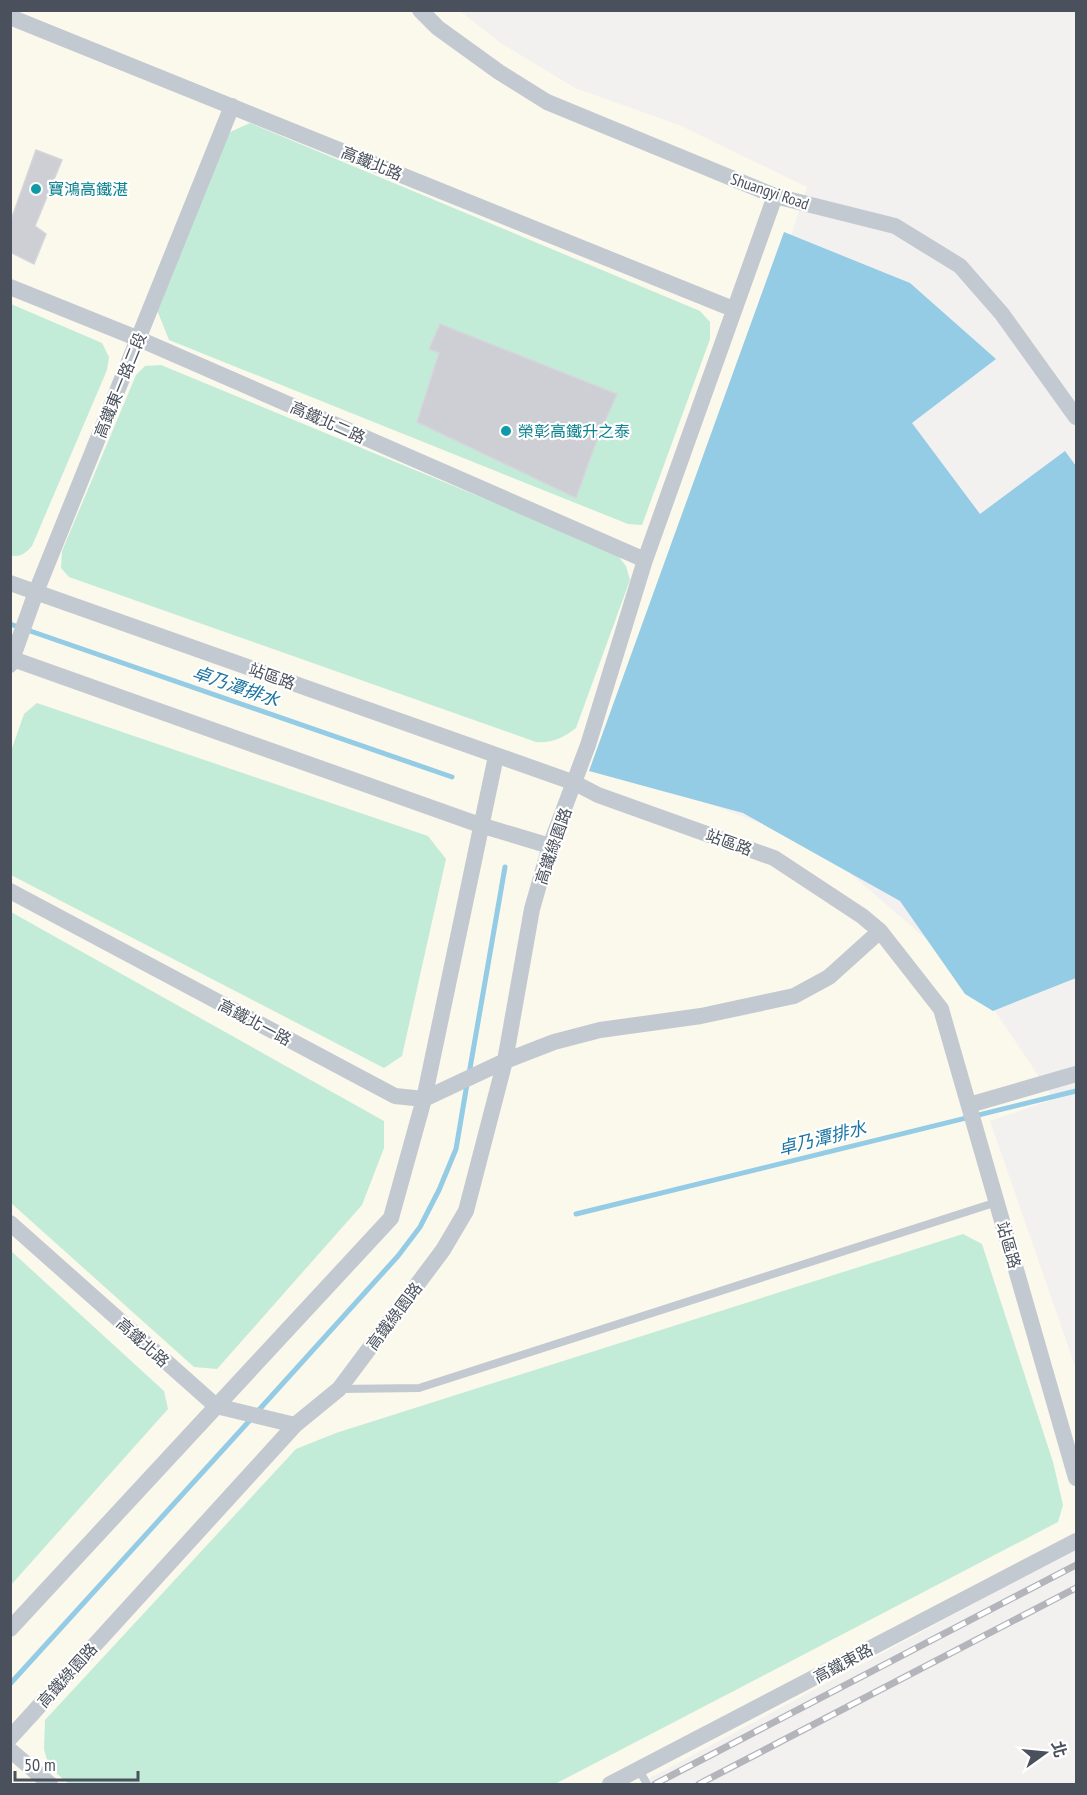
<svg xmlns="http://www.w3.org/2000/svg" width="1087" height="1795" viewBox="0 0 1087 1795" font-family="'PT Sans Narrow','Noto Sans TC',sans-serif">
<rect width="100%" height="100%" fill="#f3f1f0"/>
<path fill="#fbf8ec" d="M11,11H460L502,44L575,88L679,125L807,187L616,769L816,844L975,981L1054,1099L990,1121L1076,1369V1549L639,1784H11Z"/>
<path fill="#c3ecd8" d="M250,123L700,311L710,322V339L642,525L628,524L169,340L157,310L228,133Z
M11,304L102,343L109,357L107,370L32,546C26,553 20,558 10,555Z
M161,365L616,553L626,566L630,580L576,728C563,738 553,743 536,742L69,577L61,568L62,551L136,375L145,366Z
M37,703L428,836L446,859L402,1056L384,1068L11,875V751L24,714Z
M11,912L384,1121V1148L362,1205L217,1369L194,1367L11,1203Z
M963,1234L982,1244L1053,1462L1063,1505L1058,1522L555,1784H69L49,1767L44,1749L45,1720L296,1449L336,1433Z
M11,1251L164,1391L168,1409L11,1585Z"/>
<path fill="#94cbe5" d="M784,232L910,283L996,359L912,423L980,514L1065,451L1076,466V978L993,1011L965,994L900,901L743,813L589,771Z"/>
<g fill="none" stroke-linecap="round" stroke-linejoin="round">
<path stroke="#94cbe5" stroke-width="5" d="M10,624L452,777
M469,1074L505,867
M576,1214L1076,1091
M257,1412L398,1256L420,1227L439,1190L456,1149L467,1084
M10,1684L251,1419"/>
</g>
<path fill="#cecfd4" stroke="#d5d6db" stroke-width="1.5" d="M36,150L62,160L35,226L46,234L34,264L10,252V223Z
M440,324L617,394L598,437L576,498L417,422L439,353L429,349Z"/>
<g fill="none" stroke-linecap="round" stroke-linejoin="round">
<path stroke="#c2c9d1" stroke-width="8" d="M340,1389L419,1388L997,1202
M639,1770L647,1784"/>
<path stroke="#c2c9d1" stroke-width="16" d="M420,10L438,28L499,72L547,102L775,196L895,226L960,266L1002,314L1076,417
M10,17L733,309
M10,287L139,339L645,560
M10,583L575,783L598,795L774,858L862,916L880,931L941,1009L1076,1478
M10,658L480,825L550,846
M10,665L36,592L232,106
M10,891L395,1096L424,1099L505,1061L554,1042L600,1030L701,1016L794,996L829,977L880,931
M969,1105L1076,1074
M10,1223L216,1406L295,1425
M10,1629L391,1218L424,1099L496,756
M10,1738L295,1425L339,1389L443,1250L466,1211L505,1061L532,909L550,846L588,745L645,560L775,196
M10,1750L50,1784
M610,1784L1076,1541"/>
<g stroke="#b3b5ba" stroke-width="7">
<path id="rail" d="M655,1784L1076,1565
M699,1784L1076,1588"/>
</g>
<use href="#rail" stroke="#fff" stroke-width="4.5" stroke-dasharray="14" stroke-linecap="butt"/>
</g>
<g fill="#0f9aa8" stroke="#fff" stroke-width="2">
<circle cx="36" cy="189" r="6"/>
<circle cx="506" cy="431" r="6"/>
</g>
<g text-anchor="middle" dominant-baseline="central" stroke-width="4.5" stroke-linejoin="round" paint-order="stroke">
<g font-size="16" fill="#4a515c" stroke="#fff">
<text transform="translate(372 163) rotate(22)">高鐵北路</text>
<text transform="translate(770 191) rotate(19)">Shuangyi Road</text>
<text transform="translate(120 385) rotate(-68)">高鐵東一路二段</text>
<text transform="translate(328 422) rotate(24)">高鐵北二路</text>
<text transform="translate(272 676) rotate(20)">站區路</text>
<text transform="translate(729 842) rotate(20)">站區路</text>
<text transform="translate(553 846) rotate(-71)">高鐵綠園路</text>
<text transform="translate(255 1022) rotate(28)">高鐵北一路</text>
<text transform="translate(1009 1245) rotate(74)">站區路</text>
<text transform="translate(394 1316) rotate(-53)">高鐵綠園路</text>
<text transform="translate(143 1342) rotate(42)">高鐵北路</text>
<text transform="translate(843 1663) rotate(-28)">高鐵東路</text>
<text transform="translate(67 1675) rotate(-48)">高鐵綠園路</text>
</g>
<g font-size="16" fill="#0d838f" stroke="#fff" text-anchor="start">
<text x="48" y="189">寶鴻高鐵湛</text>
<text x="518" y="431">榮彰高鐵升之泰</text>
</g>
<g font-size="18" font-style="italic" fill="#1974a0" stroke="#fff">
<text transform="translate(236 686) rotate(19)">卓乃潭排水</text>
<text transform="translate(822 1138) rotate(-14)">卓乃潭排水</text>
</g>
</g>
<rect width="1087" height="1795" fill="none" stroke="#4a515c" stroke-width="24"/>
<g transform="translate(1045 1753) rotate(75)" stroke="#ffffff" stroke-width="4.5" paint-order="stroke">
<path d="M0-4.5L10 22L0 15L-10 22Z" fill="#4a515c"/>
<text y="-9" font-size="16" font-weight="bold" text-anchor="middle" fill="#4a515c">北</text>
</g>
<path d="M15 1771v9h123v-9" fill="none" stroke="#4a515c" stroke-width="3"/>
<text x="24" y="1771" font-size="18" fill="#4a515c" stroke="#ffffff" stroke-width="4.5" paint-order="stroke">50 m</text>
</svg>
